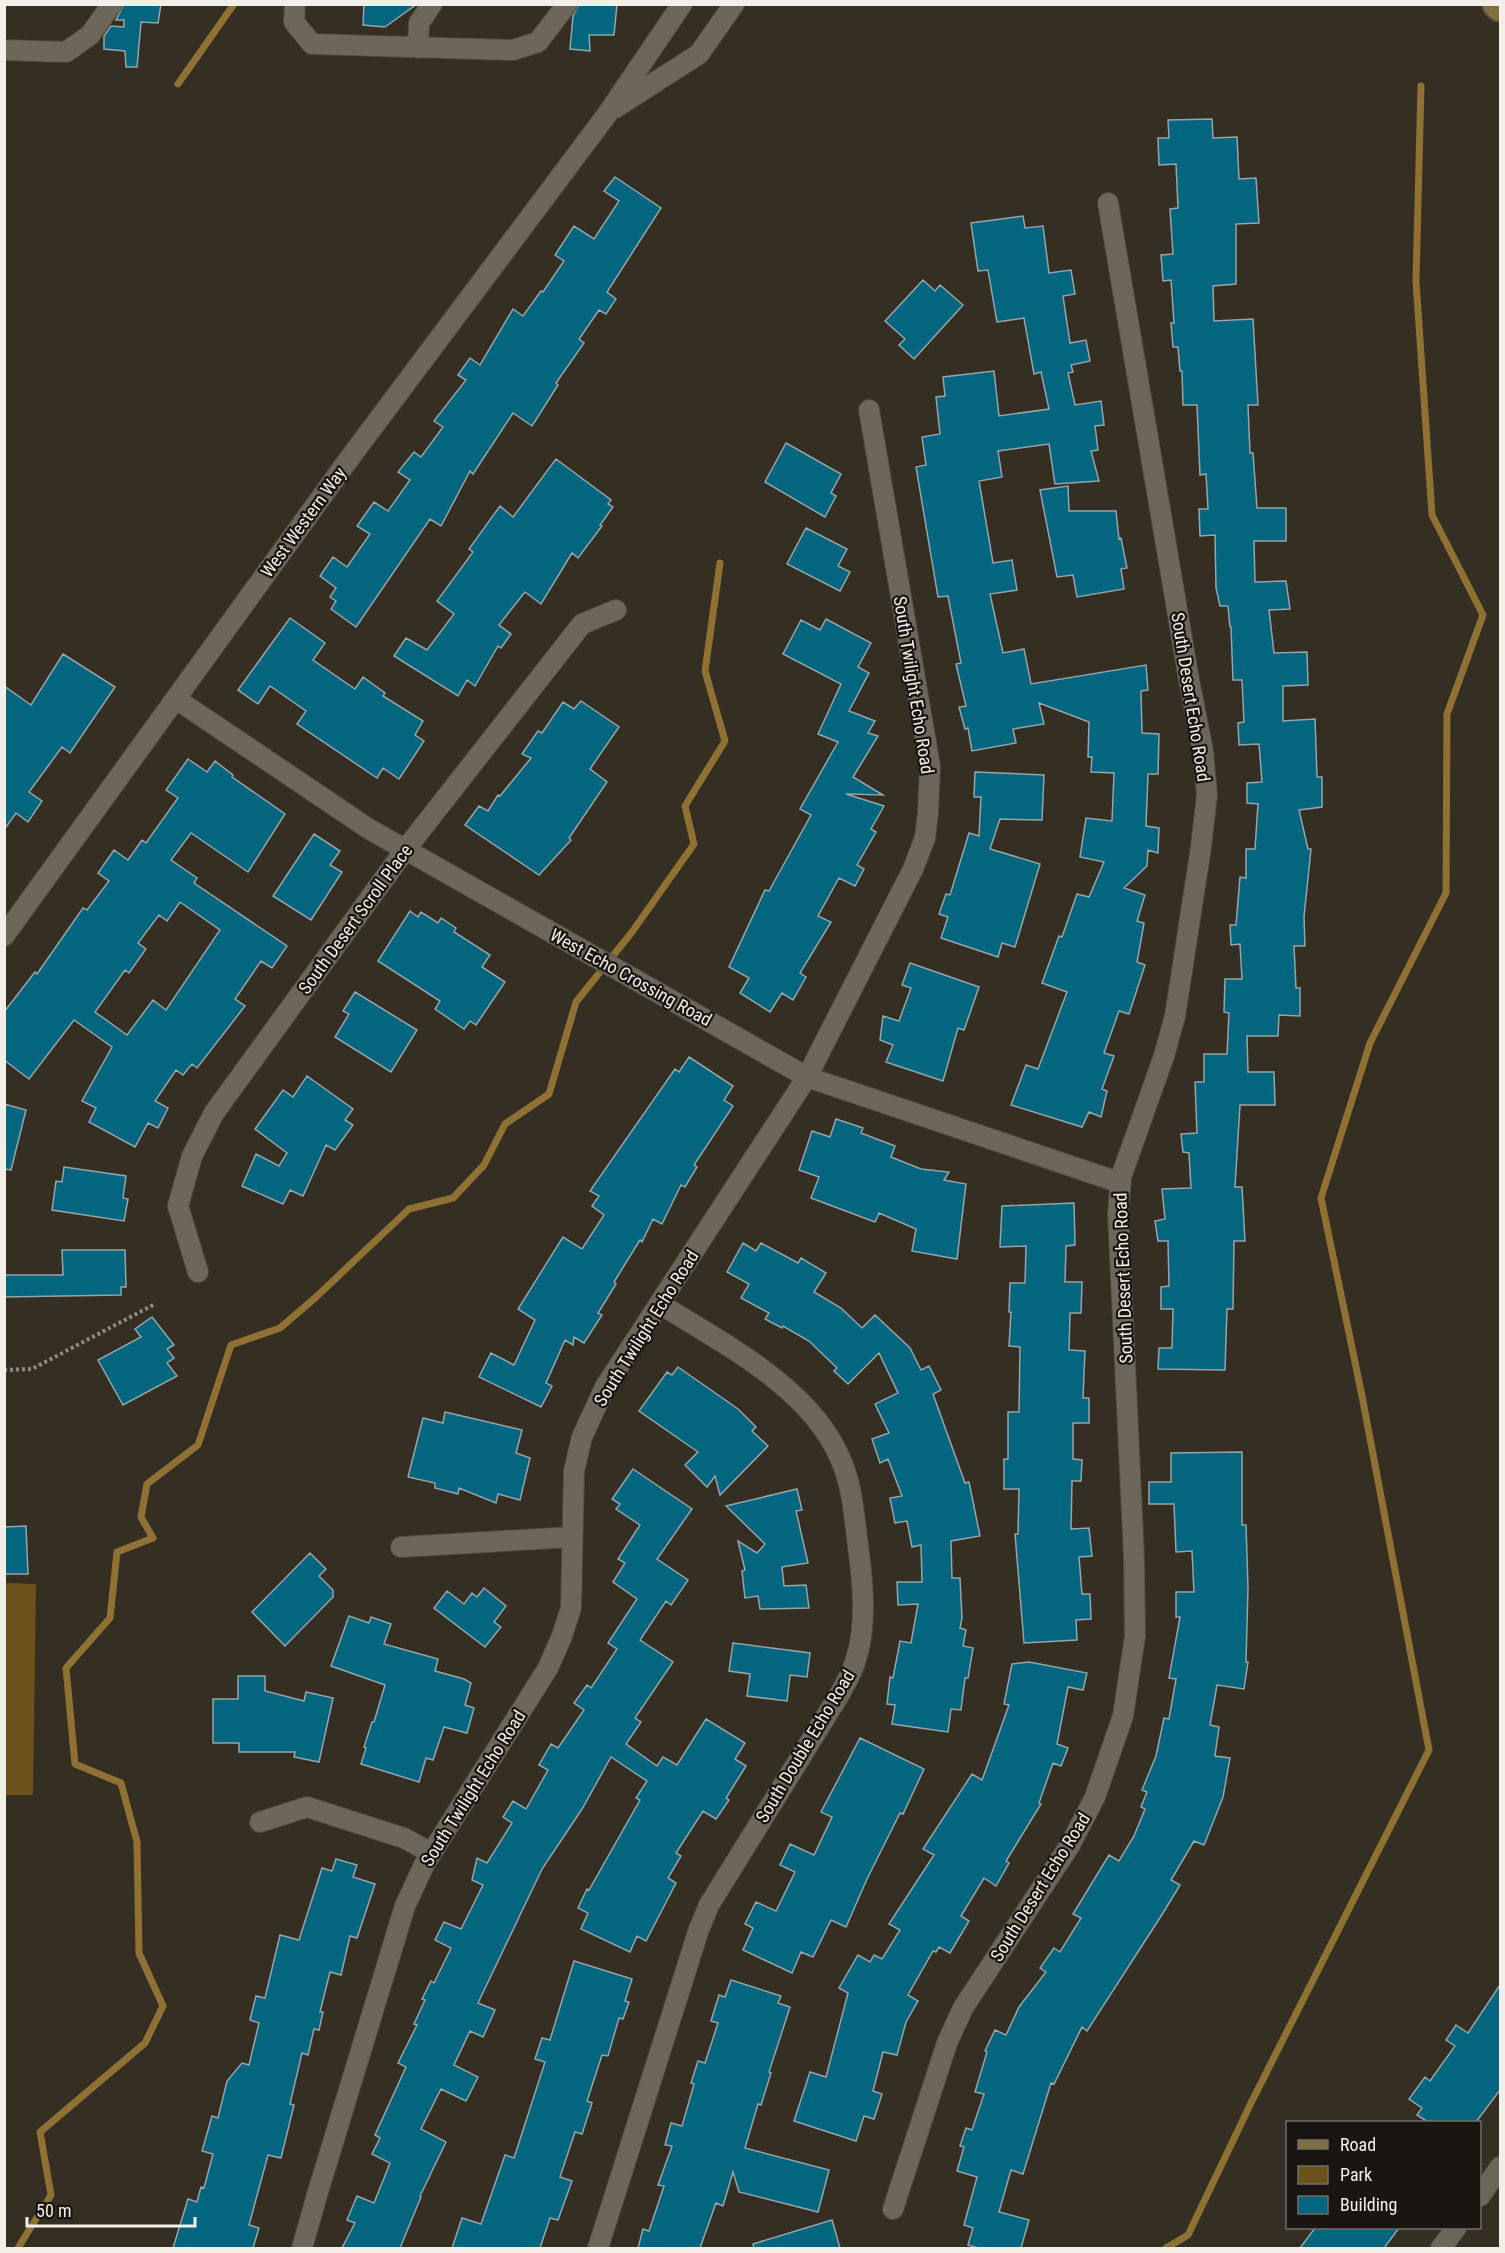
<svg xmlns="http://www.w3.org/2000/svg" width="1505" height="2253" viewBox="0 0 1505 2253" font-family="'Roboto Condensed',sans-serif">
<rect width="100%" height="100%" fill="#342e23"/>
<path fill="#6b521a" d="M5,1583L36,1584L33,1795H5Z"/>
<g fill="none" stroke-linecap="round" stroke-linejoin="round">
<path stroke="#8e7133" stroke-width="7" d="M178,84L234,4
M18,2248L51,2195L40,2132L145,2043L163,2006L139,1953L137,1842L121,1783L75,1764L66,1668L110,1618L117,1552L153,1538L141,1517L147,1484L198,1445L231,1345L280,1328L315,1298L409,1209L453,1198L484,1165L505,1124L549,1094L576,1002L632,932L694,844L685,806L725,741L705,671L720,563
M1166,2248L1188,2235L1251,2103L1429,1750L1362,1396L1321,1198L1370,1043L1446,893L1447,714L1483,615L1432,515L1416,281L1421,86"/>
</g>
<path fill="#04657f" stroke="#95a5ab" stroke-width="1.5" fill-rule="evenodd" d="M124,4H161L158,23L141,22L137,67H126L125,51L104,49V36L111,26L124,27V20H116Z
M364,4H417L385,27L363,25Z
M579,4H617L614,35H589L590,51L570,49L573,16Z
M1212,119L1213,138L1237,137L1239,179L1256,178L1259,223L1236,224V284L1213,286L1214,321L1253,319L1258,405H1248L1250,453H1253L1257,508H1286V541H1254L1255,582L1286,581L1290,609L1269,610L1274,653L1307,652L1308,685L1283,686V721L1315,719L1317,777H1322V807L1299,810L1308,849H1311L1304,917L1305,946H1294L1296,988H1300V1016L1279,1015L1278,1036H1247L1248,1072H1274L1275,1105H1240L1235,1187H1242L1245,1241H1234L1233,1309H1227L1225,1370L1158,1369L1159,1348H1172L1173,1309H1161V1287L1169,1286L1168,1241H1158L1155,1221L1165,1219L1162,1189L1191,1188L1189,1153L1183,1152L1181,1134L1197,1133L1195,1082H1204V1054H1227L1229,1013L1224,1012L1225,979H1242L1240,944L1231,945L1230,925H1236L1240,877L1246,878V849H1255L1258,804L1247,803V783L1262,782L1259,744L1239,745L1238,723L1244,722L1242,680H1233L1231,627H1230L1228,606H1220L1216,588L1215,535L1200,536L1199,509H1208L1206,474L1200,475L1197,405H1183L1182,371H1180L1178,347H1173L1171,323H1174L1171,280L1163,281L1161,255L1173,254L1170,209L1178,208L1176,164L1159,165L1158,138H1169L1168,120Z
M615,177L661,208L607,292L616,299L606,314L599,310L579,339L584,343L556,383L558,385L532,426L513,413L473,474L470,471L441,526L430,519L356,627L331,609L336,601L330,597L336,588L320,576L333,557L347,567L370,534L357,526L374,502L388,511L410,480L398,472L414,452L421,457L443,427L434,421L466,380L458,375L470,358L480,365L513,309L523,316L541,291L543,292L564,261L555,255L574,226L594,239L619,201L604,191Z
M1023,216L1025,228L1043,226L1049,273L1071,270L1075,294L1063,296L1070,343L1086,340L1090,361L1071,365L1073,372L1068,373L1075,405L1101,401L1104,425L1095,426L1098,450L1091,451L1099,481L1055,484L1049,444L998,451L1002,477L979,481L993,563L1012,560L1017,590L990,594L1003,653L1024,649L1031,684L1146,665L1148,690L1141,691L1142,733L1159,734L1158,774H1148L1146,826L1159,828L1158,853L1148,850L1147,866L1124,888L1145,895L1137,921L1144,923L1137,962L1145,965L1129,1014L1119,1011L1104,1053L1114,1056L1102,1089L1107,1091L1101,1117L1089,1112L1082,1127L1011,1105L1026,1065L1038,1069L1067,992L1042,983L1059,936L1062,937L1077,894L1089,897L1104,862L1080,857L1086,818L1112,821L1114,773L1091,772L1092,757H1088L1089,722L1039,703L1044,724L1013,729L1016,743L972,751L968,728L965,729L959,707L966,706L956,664L961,663L948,596L938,597L916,467L926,465L922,437L940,434L936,397L945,396L943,377L994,371L999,416L1049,409L1041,372L1034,374L1024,318L997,322L988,270L978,271L971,223Z
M923,280L935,291L940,285L963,305L914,359L899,345L905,339L885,321Z
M786,443L841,474L831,493L836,496L825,517L765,482Z
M556,459L611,500L608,504L613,507L600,525L602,526L578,558L572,553L541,604L525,592L499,625L511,634L501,648L498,646L475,686L467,680L458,696L394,656L406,638L427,650L454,614L437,601L473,552L469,549L500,506L513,517Z
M1068,486L1069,511H1116L1119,539L1121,538L1127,568L1121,569L1124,589L1077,597L1073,575L1057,577L1040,490Z
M806,528L847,549L838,566L850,572L840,591L787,564Z
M290,618L325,643L313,660L355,689L363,677L385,693L383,696L423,721L415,735L424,741L399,779L383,768L377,778L297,724L306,711L270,686L258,704L238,690Z
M826,619L871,643L858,667L869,673L849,711L875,721L868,733L878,736L853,777L883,795L846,794L884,806L871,829L876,832L857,865L864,869L855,886L839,878L818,916L831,922L800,973L806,977L793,1000L782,993L770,1012L740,993L749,978L729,967L765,890L769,891L811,815L800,809L838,742L818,734L841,684L783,654L801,620L820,630Z
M63,654L115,687L70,753L62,747L29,792L42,801L28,822L16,813L4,830V686L31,705Z
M581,701L619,727L590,769L607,782L569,838L571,840L539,875L465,825L479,806L488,811L498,795L500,796L531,758L522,754L538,731L542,733L563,702L574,709Z
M188,759L207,772L215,761L233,775L232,777L285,814L248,872L191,833L171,860L197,878L194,883L287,946L272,968L261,961L235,999L245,1006L197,1068L192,1064L183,1075L176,1070L155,1101L168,1108L158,1128L148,1123L135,1147L89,1122L96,1108L82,1101L112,1047L74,1020L29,1079L4,1060V1012L35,972L37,974L83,908L87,910L109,881L98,873L114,850L128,860L142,840L146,843L178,798L166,790ZM180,902L220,930L166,1010L153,1000L127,1035L95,1012L125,970L129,973L146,949L138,943L159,915L167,921Z
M975,772L1044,775L1042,820L1000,819L990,849L1040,864L1015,947L1002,943L998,957L941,938L948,917L939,914L946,894L950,895L969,833L979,836L981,797H974Z
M314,834L340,851L330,865L342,872L311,920L273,896Z
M410,911L418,917L421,912L438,923L441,918L456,928L454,932L490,955L482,967L505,982L476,1025L470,1021L464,1029L435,1009L440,1001L378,961Z
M910,963L979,987L964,1030L958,1028L943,1081L886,1062L893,1045L880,1040L883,1016L899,1021L911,988L902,985Z
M355,992L417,1030L391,1072L335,1037L349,1014L343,1011Z
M689,1057L733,1086L724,1100L733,1106L694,1165L697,1167L685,1187L681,1185L662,1224L653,1219L642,1242L640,1240L614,1282L616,1284L598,1313L602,1315L584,1343L574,1337L573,1345L565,1340L546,1383L552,1386L541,1407L479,1377L491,1353L514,1365L535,1320L518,1309L563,1237L582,1249L604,1215L592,1206L599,1196L590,1191L675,1069L679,1072Z
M307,1076L353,1109L345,1120L353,1125L335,1150L326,1145L303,1196L290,1190L283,1204L242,1186L256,1154L279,1166L287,1153L255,1129L283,1090L293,1097Z
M4,1104L26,1110L11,1170L4,1169Z
M836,1119L863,1128L861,1133L895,1146L891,1157L921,1169L949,1172L944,1180L966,1184L957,1259L912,1251L916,1229L879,1213L875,1222L811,1198L819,1177L799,1170L812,1131L830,1137Z
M64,1167L126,1176L123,1198L128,1199L124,1221L52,1210L56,1181L62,1182Z
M1074,1203L1075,1245L1066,1246L1065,1282H1082L1081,1313H1070L1069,1350L1085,1351L1083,1398H1089V1423H1073V1459L1082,1460L1081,1481H1072L1071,1529L1089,1528L1092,1556L1079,1557L1082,1594H1090L1091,1619L1076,1620L1077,1640L1024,1643L1015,1534H1018L1019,1489H1004V1459H1008V1412H1019L1020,1347L1009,1346L1011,1312H1009L1010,1283H1025L1026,1246L1000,1247L1002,1206Z
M743,1243L756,1251L761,1243L798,1263L801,1258L826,1273L814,1292L841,1308L862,1328L875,1315L910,1348L921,1370L929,1366L941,1390L933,1394L965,1483L969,1482L980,1536L951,1541L952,1578H960L962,1618L960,1628L966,1630L963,1646L973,1648L968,1678H965L961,1710L951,1709L948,1732L892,1724L895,1705L887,1704L890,1677L893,1678L900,1641L911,1643L918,1604L898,1605L897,1582H922L921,1545L912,1547L907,1521L895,1523L890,1498L902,1496L888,1459L880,1463L872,1439L889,1433L875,1404L898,1393L879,1353L848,1384L834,1371L837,1368L809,1341L783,1326L782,1328L765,1319L769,1313L741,1298L749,1284L727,1272Z
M62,1250H125L126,1287H121V1295L4,1297V1275H63Z
M152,1317L174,1345L167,1349L174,1358L167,1363L177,1376L123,1405L98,1360L141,1337L135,1329Z
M678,1367L738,1409L756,1427L752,1431L768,1446L720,1495L715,1476L707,1487L685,1465L698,1452L639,1411L667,1372L672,1375Z
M445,1412L522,1430L516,1453L530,1458L520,1500L498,1494L496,1503L459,1488L458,1494L435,1488V1483L408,1477L423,1418L443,1423Z
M1242,1452V1525H1246L1248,1588L1246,1662H1248L1244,1689L1217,1685L1210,1725L1219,1727L1215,1756L1230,1758L1223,1797L1204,1845L1194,1841L1171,1880L1180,1885L1163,1913L1087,2031L1082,2027L1054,2084L1051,2083L1023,2174L1011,2170L999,2212L1029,2220L1021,2248H979L968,2245L973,2228L964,2225L977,2177L957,2171L964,2147L960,2146L966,2128L972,2130L984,2094L975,2092L987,2052L985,2051L995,2030L1006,2035L1019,2007L1046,1972L1040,1968L1054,1948L1060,1952L1081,1918L1073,1914L1109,1855L1119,1861L1134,1836L1145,1809L1141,1807L1147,1792L1142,1790L1156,1756L1164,1718L1169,1719L1176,1679L1169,1678L1180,1617H1176V1592H1194L1192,1551L1176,1552L1174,1504H1149V1482H1171V1453Z
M633,1469L692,1509L657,1559L688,1580L671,1605L666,1601L640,1640L673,1662L635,1718L641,1722L626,1744L657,1766L663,1757L677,1765L706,1719L745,1743L735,1759L746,1766L726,1798L729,1800L716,1819L703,1811L676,1853L681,1856L668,1878L676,1883L646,1941L637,1936L630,1952L581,1929L588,1913L578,1908L587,1889L589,1890L640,1800L636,1798L647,1781L611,1757L582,1809L542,1869L478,2003L495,2010L483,2037L470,2031L454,2065L478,2077L466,2101L441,2089L421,2129L446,2142L420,2196L421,2197L400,2248H342L355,2223L347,2220L357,2196L374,2203L390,2163L372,2154L380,2138L375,2135L406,2067L398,2063L417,2025L414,2024L425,2000L422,1999L431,1981L434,1983L451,1948L435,1940L444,1922L461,1929L483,1885L472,1880L477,1858L487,1863L512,1823L503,1817L513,1801L526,1809L548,1770L539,1765L551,1744L558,1748L584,1710L574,1703L587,1685L591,1688L617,1649L608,1643L637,1599L613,1582L625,1563L618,1559L640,1525L616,1509L620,1504L612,1499Z
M797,1489L802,1510L796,1511L808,1563L782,1567L784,1586L806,1585L809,1608L760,1609L758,1596L745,1598L742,1571L745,1570L738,1541L757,1553L765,1544L726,1506Z
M26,1526L28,1574H4V1527Z
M310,1553L326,1569L319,1576L333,1590V1597L285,1646L252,1612Z
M484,1588L506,1606L494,1622L501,1627L485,1647L434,1608L447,1591L464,1604L472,1593L477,1597Z
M349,1616L369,1623L371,1617L391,1624L384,1644L438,1659L435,1671L464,1679L471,1683L465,1705L474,1708L467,1733L444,1727L433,1760L426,1758L419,1782L361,1764L366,1748L364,1747L372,1722H374L385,1685L331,1666Z
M733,1643L810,1653L807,1677L790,1675L787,1701L747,1696L750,1674L729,1671Z
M1029,1662L1087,1673L1083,1690L1068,1687L1057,1744L1068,1748L1061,1766L1053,1763L1039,1803L1041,1804L1006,1861L1009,1863L996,1886L984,1878L961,1916L969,1921L950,1953L939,1947L936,1952L933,1951L908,1995L918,2001L906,2022L897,2055L883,2052L873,2091L882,2094L874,2119L864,2116L856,2141L794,2121L810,2072L826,2077L848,1993L839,1988L858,1955L870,1962L874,1955L882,1959L900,1930L889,1924L934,1855L923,1849L972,1774L982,1780L1009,1705L1004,1704L1012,1664Z
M238,1676H265V1691L304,1701L306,1692L333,1698L319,1762L294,1757L295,1752H239V1743H213V1699H238Z
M860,1738L924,1769L903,1814L900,1813L867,1879L846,1927L831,1920L813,1957L801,1952L792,1973L743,1950L753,1928L745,1924L756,1902L776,1911L795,1872L780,1865L790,1844L814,1855L832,1817L821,1812Z
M336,1859L357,1865L353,1877L375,1884L357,1938L350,1936L341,1975L330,1972L320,2012H323L319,2030L314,2029L308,2055L302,2053L290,2104L294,2105L281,2158L268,2155L249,2225L259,2228L253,2248H173L188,2199L197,2202L201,2187L204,2188L213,2154L202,2151L212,2116L218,2118L227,2081L242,2063L249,2065L259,2023L250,2020L256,1996L265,1998L280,1935L299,1940L322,1868L332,1871Z
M574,1961L632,1979L625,2001L629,2002L623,2019L619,2018L608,2056L602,2055L587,2101L592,2103L582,2134L575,2132L560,2177L572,2181L558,2220L550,2218L540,2248H452L462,2218L481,2224L505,2155L514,2158L545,2062L535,2059L542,2038L550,2040Z
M731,1980L781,1996L778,2003L790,2007L769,2072L771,2073L761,2105L758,2104L745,2148L829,2170L818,2212L739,2192L733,2172L723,2206L716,2203L700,2248H638L643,2229L649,2231L664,2186L658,2185L672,2146L665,2145L671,2123L682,2126L694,2084L691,2083L698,2061L705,2063L718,2023L711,2021L719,1995L725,1997Z
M1500,1985V2090L1476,2122H1428L1417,2115L1422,2108L1409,2099L1425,2077L1430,2081L1455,2046L1446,2040L1456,2025L1468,2033Z
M832,2220L840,2248H754L753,2244Z
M1315,2228H1399L1384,2248H1300Z"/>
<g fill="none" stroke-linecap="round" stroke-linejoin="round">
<g stroke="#4f4a41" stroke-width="22">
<path id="minor" d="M295,4L294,22L312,44L513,50L538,42L567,4
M418,48L419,23L432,4
M4,50L66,52L90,35L112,4
M615,108L699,54L734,4
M176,699L369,829L807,1077L1121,1183
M4,936L349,459L608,113L682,4
M198,1272L178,1206L192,1156L214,1113L405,850L582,624L616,610
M401,1547L572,1537
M260,1822L307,1807L404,1838L431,1853
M1480,2196L1500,2167
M893,2209L947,2043L963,2008L1070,1845L1095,1797L1123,1716L1135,1636L1134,1558L1118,1214L1121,1177L1164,1056L1175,1016L1201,847L1207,795L1203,751L1189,680L1108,203
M302,2248L317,2195L405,1906L424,1865L548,1668L562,1636L571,1608L574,1471L582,1437L605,1387L807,1077L913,869L925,838L928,813L930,766L869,410
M598,2248L699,1929L709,1905L841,1692C846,1682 853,1671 856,1659C867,1624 863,1583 858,1546C854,1517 853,1486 840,1458C810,1387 722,1343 660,1304
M1441,2248L1456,2228"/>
</g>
<g stroke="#4f4a41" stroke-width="32">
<path id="secondary" d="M1497,4L1500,7"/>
</g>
<path stroke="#8f8a81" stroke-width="4" stroke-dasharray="3 3" stroke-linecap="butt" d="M4,1370L32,1369L155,1304"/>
<use href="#minor" stroke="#6d675b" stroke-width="20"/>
<use href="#secondary" stroke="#806f40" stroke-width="28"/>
</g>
<g text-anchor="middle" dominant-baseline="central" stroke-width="4.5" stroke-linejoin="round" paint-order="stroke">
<g font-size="18" fill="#f2efe8" stroke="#191612">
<text transform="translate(303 522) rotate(-54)">West Western Way</text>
<text transform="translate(914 685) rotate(81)">South Twilight Echo Road</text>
<text transform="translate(1191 697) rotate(81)">South Desert Echo Road</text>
<text transform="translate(355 919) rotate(-54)">South Desert Scroll Place</text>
<text transform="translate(631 977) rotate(29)">West Echo Crossing Road</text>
<text transform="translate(1123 1278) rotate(-92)">South Desert Echo Road</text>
<text transform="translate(646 1328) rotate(-58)">South Twilight Echo Road</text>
<text transform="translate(805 1746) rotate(-59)">South Double Echo Road</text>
<text transform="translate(473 1788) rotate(-58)">South Twilight Echo Road</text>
<text transform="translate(1040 1887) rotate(-58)">South Desert Echo Road</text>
</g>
</g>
<rect width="1505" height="2253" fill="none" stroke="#f2efe8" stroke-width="12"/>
<rect x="1286" y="2121" width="195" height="108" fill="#191612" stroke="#706d68" stroke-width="1.5"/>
<rect x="1298" y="2140" width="30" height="9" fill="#806f40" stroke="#706d68" stroke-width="1.5"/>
<text x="1340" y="2151" font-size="18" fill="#f2efe8">Road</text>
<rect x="1298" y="2166" width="30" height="18" fill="#6b521a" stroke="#706d68" stroke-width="1.5"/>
<text x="1340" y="2181" font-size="18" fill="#f2efe8">Park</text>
<rect x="1298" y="2196" width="30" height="18" fill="#04657f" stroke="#706d68" stroke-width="1.5"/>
<text x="1340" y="2211" font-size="18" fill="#f2efe8">Building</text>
<path d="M27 2217v9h168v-9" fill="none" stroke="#f2efe8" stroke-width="3"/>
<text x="36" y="2217" font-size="18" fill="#f2efe8" stroke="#191612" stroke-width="4.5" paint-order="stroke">50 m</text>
</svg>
